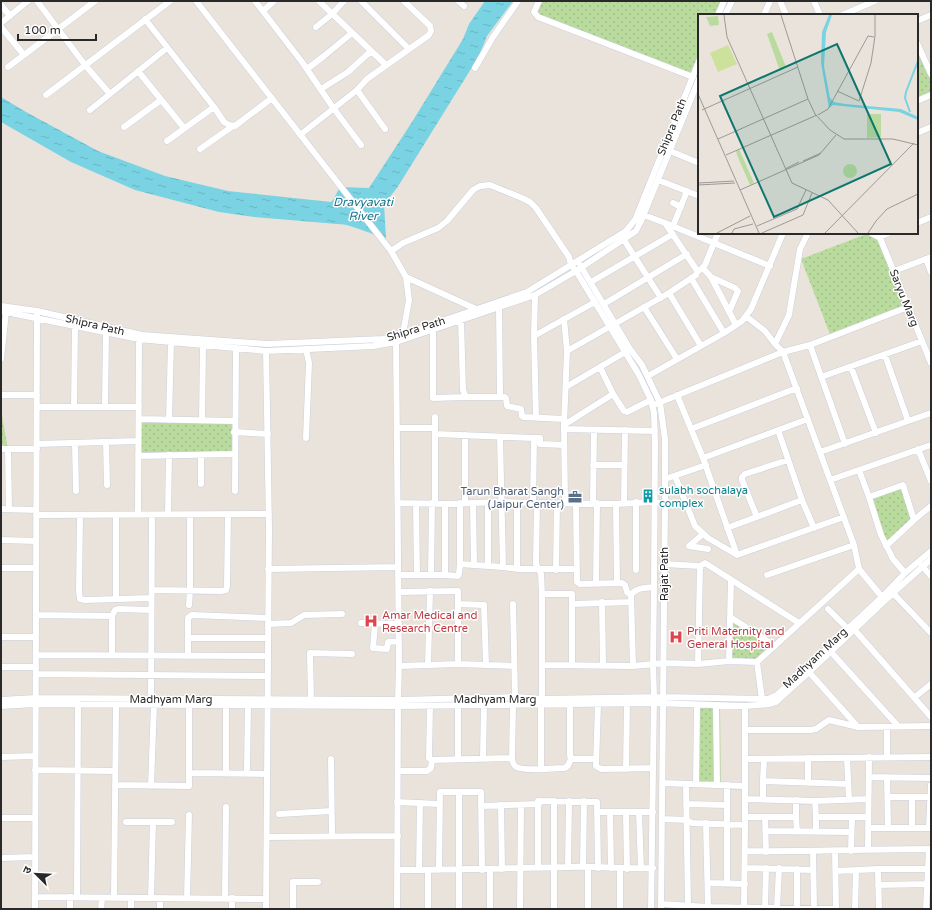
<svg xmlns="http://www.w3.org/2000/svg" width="932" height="910" viewBox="0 0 932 910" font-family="'Varela Round','Noto Sans Devanagari',sans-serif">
<defs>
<pattern id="park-dots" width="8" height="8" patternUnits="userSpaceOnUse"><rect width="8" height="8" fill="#badb9e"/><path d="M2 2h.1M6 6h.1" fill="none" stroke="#a0bc88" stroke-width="1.8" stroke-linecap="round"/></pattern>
<pattern id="water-ripples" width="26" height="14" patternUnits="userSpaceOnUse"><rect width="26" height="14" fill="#79d3e2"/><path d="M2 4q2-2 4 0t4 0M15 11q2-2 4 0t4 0" fill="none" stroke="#69b5c2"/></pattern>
</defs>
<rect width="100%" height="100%" fill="#eae3dc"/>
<path fill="url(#park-dots)" d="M539,1H724L718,15H699V61L693,77L538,17L534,12Z
M917,43L931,74V95L917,101Z
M869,233L879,237L908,307L831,337L801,259Z
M1,398L2,416L8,449H1Z
M139,419L234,421V454L138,456Z
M903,485L914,520L886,546L869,497Z
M730,617L775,646L757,662L729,661Z
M698,705H720L721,785L698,784Z"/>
<path fill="url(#water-ripples)" d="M485,1H513L487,36L479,56L397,188L384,204L386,238C372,235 349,223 337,224L254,217L219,212L135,190L71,162L1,122V97L26,112L98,151L165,176L228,191L331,202L333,200L340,187L369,188L412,122L463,39L469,24Z"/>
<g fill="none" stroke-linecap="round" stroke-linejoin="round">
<g stroke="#cbcfda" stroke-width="7">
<path id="minor" d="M37,1L85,65L110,94
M196,1L391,251L406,277L409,300L403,334
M255,1L302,62L334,109L361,145
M319,1L386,65
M361,1L409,49
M458,1L464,6
M539,1L534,12L538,17L693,77
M780,1L786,15
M814,1L820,15
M1,5L10,16
M263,11L274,1
M718,15L724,1
M725,15L732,1
M764,15L770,1
M842,15L875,1
M145,19L214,107L224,122L229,125L235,126L272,98
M917,21L931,15
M1,23L28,1
M1,27L24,55L95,1
M316,27L332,14L344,1
M917,43L931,74
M8,67L24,55
M475,68L493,37L518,1
M307,69L324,56L352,33
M138,71L184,128
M321,89L348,72L371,51
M357,90L385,129
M46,95L170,1
M917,101L931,95
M90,110L167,48
M124,127L161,100
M917,133L931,127
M300,135L357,90L367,79L429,35L431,31L430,26L404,1
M167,141L214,107
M200,149L233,126
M670,151L699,163
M658,180L699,196
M673,203L681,207
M644,215L665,223L770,266
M917,223L931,217
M673,226L687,191
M871,233L879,237L889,233
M878,233L931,363
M624,240L661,298
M391,251L403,243L438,228L447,221L473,190L480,186L490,185L522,198L530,202L536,208L569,257L571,265L576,271L639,375L651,400L654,413L655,443L654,587L653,665L654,697L651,909
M926,259L931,272
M580,265L630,349L642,365L660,403L665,439V504L661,909
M703,268L711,277L736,325
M700,270L705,265L718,233
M894,271L931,257
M406,277L476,309
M711,277L735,288L738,291L729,312
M691,278L724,333
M591,282L673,234
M669,293L701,346
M535,295L534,336L536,418
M604,304L687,254
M1,306L37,311L142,335L267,344L383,339L395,337L527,292L626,231L635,220L699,61
M499,307L500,396
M644,307L677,359
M1,311L139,339L266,351L373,346L396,342L535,295L576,271L636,231L641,221L699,79
M747,317L765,331L775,344L783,352L854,545L859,569L882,597
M564,319L567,351L564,425L565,503
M461,320L463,390L466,397H505L506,398L507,406L521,409L522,416L524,417L564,419
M433,329V398L466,397
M534,336L595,302
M396,339L399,666L398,700L397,909
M775,344L789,315L800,249L808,233
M810,345L845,444
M306,349L309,363L306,438
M567,351L669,293L696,275L697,272L696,269L665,223
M885,355L908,421
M1,359L6,312
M600,367L613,394L624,411L627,412L651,400
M851,367L876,433
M648,376L724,333L742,321L751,309L783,233
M821,377L922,341
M566,387L627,351
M1,395H37
M677,395L703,458L737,555
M656,404L783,352L810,345L908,307
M105,406L106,332
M37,407H139
M74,407L75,326
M139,419L234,421
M169,420L171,342
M202,421L203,345
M564,425L613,394
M397,428H435V503
M435,428V417
M564,429L655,431
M691,429L797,388
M778,430L802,500L814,528
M234,432L268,434
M435,434L534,438L533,503
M500,437L503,567
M534,438H540V444L564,445
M106,442L107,485
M75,443L76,491
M37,444L138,441
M1,449H37
M8,449L9,509
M918,449L931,481
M820,452L931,413
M138,456L234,454
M703,458L808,419
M593,465H624
M859,470L869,497L881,535L893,559L905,573
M675,476L695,526L708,538L737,555L844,517
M665,479L706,465
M830,480L931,445
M201,484V455
M235,491L236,348
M869,497L903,485L914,520L931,506
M398,503L445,504L502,502L533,503L616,504L654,502L665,504
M465,503V435
M473,503L474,565L503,567L519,569H576
M537,503L536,564L541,574L542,594V699
M593,503L594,430
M624,503L625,430
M416,504L417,574
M445,504V575L458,576L459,574L460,564V503
M576,504L577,582L580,584L622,583L625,585L627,592L631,595
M616,504L617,582
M1,509L36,510
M36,515L269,514
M80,515L79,591L80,599L85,600L151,598
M138,515L139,339
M168,515L169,455
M757,517L742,480V477L745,474L788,460
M727,528L802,500
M1,540L36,541
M689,546L708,549
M689,546L703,534
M886,546L914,520
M460,564L474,565
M664,564L700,566L705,563L799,623
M488,566V503
M922,566L931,576
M1,568H36
M268,569L398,567
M517,569V503
M556,570L557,504
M636,570V502
M398,575H445
M431,575L432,503
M767,575L854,545
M596,583L597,503
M152,590L221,591L226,590L227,586L228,514
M399,592L458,591V664
M893,593L931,633
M542,594H572V666
M116,599V515
M602,602L603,665
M458,604L484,605L486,665
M513,604L515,697
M573,604L631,602
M189,605L190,590V515
M828,609L847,628
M36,615L112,616
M730,617L775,646
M361,623L399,624
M375,623L373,648L387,649L388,642L399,641
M268,624L291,623L304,615L342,614
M853,628L931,717
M1,637H36
M188,638H268
M831,652L898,726
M36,655L268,656
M112,655V616L115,610L118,609L151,610
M188,656V618L192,615L268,618
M729,661L731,580
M757,662L762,699
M698,664L700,566
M428,665L430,591
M543,665L633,666L664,663L698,664L729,661L757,662L859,569
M399,666L458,664L514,666
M633,666L631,595C636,587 647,588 654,587
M1,667H36
M809,672L858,727
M36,674L267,676
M915,697L931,684
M151,699L152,515
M1,700L36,698L398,700L515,697L542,699L664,697L768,699L777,695L882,597L905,573L931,551
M311,700L310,653L352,654
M598,704L596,766L601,769L653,768
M513,705L512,760C513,763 513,764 515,766C521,772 555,768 564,768C569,767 569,763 571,758
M570,705V756L573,759H596
M716,705L717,785
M1,706L35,704L398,706L654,703L745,706L770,704L776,702L809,672L893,593L931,559
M430,706L429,758L432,760L512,758
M745,730H811L816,729L829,720L858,727L931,726
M1,757L35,756
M887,757V727
M483,758L484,705
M808,758V783
M847,758L849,799
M331,759L332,836
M458,759V706
M745,759L931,757
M764,759L763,781L848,784
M247,769L248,705
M541,769V705
M626,769L627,704
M35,770L115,771
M398,771H427L431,768L432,760
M189,773L267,774
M226,774V705
M869,777L931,778
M887,778L888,828
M662,783L744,786
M686,784L688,905
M696,784L697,705
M115,785L189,786V705
M151,786L154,704
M888,797H930
M912,797V828
M745,799L815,801L868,799
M763,799V781
M796,800V817
M815,801L816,817
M397,802L439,804
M686,804L727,805
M501,805L502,869
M481,806L539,804
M597,812H653
M610,813L611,868
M626,813L627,869
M639,813L641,868
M279,814L331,811
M745,817H765L766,852
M765,817H796L797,832
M1,818H35
M662,819L687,820L692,823L745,825
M126,822H172
M706,823L708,907
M868,828H931
M929,828L931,785
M766,831L851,832
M816,832V817H868
M267,837L398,836
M868,849L869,757
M745,851C807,852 869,849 931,849
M835,851L836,909
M851,851L852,817
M813,852L814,909
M1,858L35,857
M568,867L569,801
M583,867L584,801
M588,867V909
M538,868V801L597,802L598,868
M745,868L813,870
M878,869L879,909
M928,869L929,849
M397,870C454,870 511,868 567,867C596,866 624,869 653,868
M419,870L420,803
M428,870V909
M439,870L440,792H481L482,870
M490,870V909
M836,871L878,869H928L926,909
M708,883L745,884
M727,884V785
M878,885L928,884
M35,897L266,899
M77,897L78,704
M114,898L116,705
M151,898L153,822
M187,898L189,815
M225,898L226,807
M661,904L708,907L833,909
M744,907L745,825V706
M777,908L779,868
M35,909L37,315
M70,909V897
M101,909L102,898
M131,909V898
M160,909V898
M232,909V898
M266,909L269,528L266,351
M293,909V882H318
M459,909V792
M520,909L521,805
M554,909V801
M620,909V869
M765,909L766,868
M797,909V869
M855,909L856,871"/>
</g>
<use href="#minor" stroke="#fff" stroke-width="6"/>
</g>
<defs>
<g id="building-bare" transform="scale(1.08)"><path d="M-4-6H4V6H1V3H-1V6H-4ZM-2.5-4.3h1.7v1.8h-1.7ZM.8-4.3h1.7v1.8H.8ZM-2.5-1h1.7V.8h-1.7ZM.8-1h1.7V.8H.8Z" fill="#0f9aa8" stroke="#fff" stroke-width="2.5" paint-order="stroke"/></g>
<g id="office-bare" transform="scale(1.08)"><path d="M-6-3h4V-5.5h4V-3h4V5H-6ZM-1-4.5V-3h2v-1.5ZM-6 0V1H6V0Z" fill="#5c6f8a" stroke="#fff" stroke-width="2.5" paint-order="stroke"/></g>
<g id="hospital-bare" transform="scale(1.08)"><path d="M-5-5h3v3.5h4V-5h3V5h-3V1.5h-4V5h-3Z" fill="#e0444e" stroke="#fff" stroke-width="2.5" paint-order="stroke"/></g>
</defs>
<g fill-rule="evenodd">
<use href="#building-bare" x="648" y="496"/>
<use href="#office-bare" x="575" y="497"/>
<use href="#hospital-bare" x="371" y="621"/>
<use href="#hospital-bare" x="676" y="637"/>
</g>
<g text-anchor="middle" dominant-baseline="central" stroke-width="3" stroke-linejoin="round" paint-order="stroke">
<g font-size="11" fill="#292929" stroke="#fff">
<text transform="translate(672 127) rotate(-68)">Shipra Path</text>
<text transform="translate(904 298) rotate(68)">Saryu Marg</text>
<text transform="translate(95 325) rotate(13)">Shipra Path</text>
<text transform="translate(416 329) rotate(-17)">Shipra Path</text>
<text transform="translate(664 574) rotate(-90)">Rajat Path</text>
<text transform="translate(815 658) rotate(-43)">Madhyam Marg</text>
<text x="171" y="699">Madhyam Marg</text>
<text x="495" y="699">Madhyam Marg</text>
</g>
<g font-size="11" fill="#0d838f" stroke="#fff" text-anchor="start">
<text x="659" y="490">sulabh sochalaya<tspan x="659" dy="13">complex</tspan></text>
</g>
<g font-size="11" fill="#4e5e75" stroke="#fff" text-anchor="end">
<text x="564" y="491">Tarun Bharat Sangh<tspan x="564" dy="13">(Jaipur Center)</tspan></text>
</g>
<g font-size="11" fill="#be3a42" stroke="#fff" text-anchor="start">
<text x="382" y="615">Amar Medical and<tspan x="382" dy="13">Research Centre</tspan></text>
<text x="687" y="631">Priti Maternity and<tspan x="687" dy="13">General Hospital</tspan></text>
</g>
<g font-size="12" font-style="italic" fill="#1a738c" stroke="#fff">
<text x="363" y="202">Dravyavati<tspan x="363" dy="14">River</tspan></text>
</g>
</g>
<g transform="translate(698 14)">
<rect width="220" height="220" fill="#eae3dc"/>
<path d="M20,2L21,11L12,12L8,3ZM74,18L88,53L82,57L69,20ZM183,100V123L169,124V100ZM41,135L56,169L52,171L39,141L38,137ZM145 157a7 7 0 1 1 14 0a7 7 0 1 1-14 0Z" fill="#badb9e"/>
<path d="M30,31L39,50L20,58L12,39Z" fill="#cce29b"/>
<path d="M131,1H134L128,18L126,52L132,84L136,88L147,90L203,95L220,103V106L201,98L135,91L131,94L123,49L124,18Z" fill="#79d3e2"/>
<path fill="none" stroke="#79d3e2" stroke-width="2" d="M212,98L207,84L208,78L220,47"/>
<path fill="none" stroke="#9d9994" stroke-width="1" d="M26,1L29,23L94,169L130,186L160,219M83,1L110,85L117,100L132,116L146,125H195L220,131M139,77L161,87L173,49L177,22V1M0,80L61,219M4,96L100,53M120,101L130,95L170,22L176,23M20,125L110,85M28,141L119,101M105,147L123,139M87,155L101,148M1,169L36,167M0,171L37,169M42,176L121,141L138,121M59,212L99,195L108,176M19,219L52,202M34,219L36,215L55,210M64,219L105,201L114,179M127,219L216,129M170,219L178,207L189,195L220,180"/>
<path fill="#0f766e" fill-opacity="0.15" stroke="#0f766e" stroke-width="2" d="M139,30L193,150L76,203L22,82Z"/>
<rect width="220" height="220" fill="none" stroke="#292929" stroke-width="2"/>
</g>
<rect width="932" height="910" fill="none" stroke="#292929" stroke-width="4"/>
<g transform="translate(36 874) rotate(294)" stroke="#ffffff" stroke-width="3" paint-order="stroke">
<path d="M0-3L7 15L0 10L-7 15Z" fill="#292929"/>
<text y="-6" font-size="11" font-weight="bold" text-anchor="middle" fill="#292929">उ</text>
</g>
<path d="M18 34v6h78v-6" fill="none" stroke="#292929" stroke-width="2"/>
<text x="24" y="34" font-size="12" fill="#292929" stroke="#ffffff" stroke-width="3" paint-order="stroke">100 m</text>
</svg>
